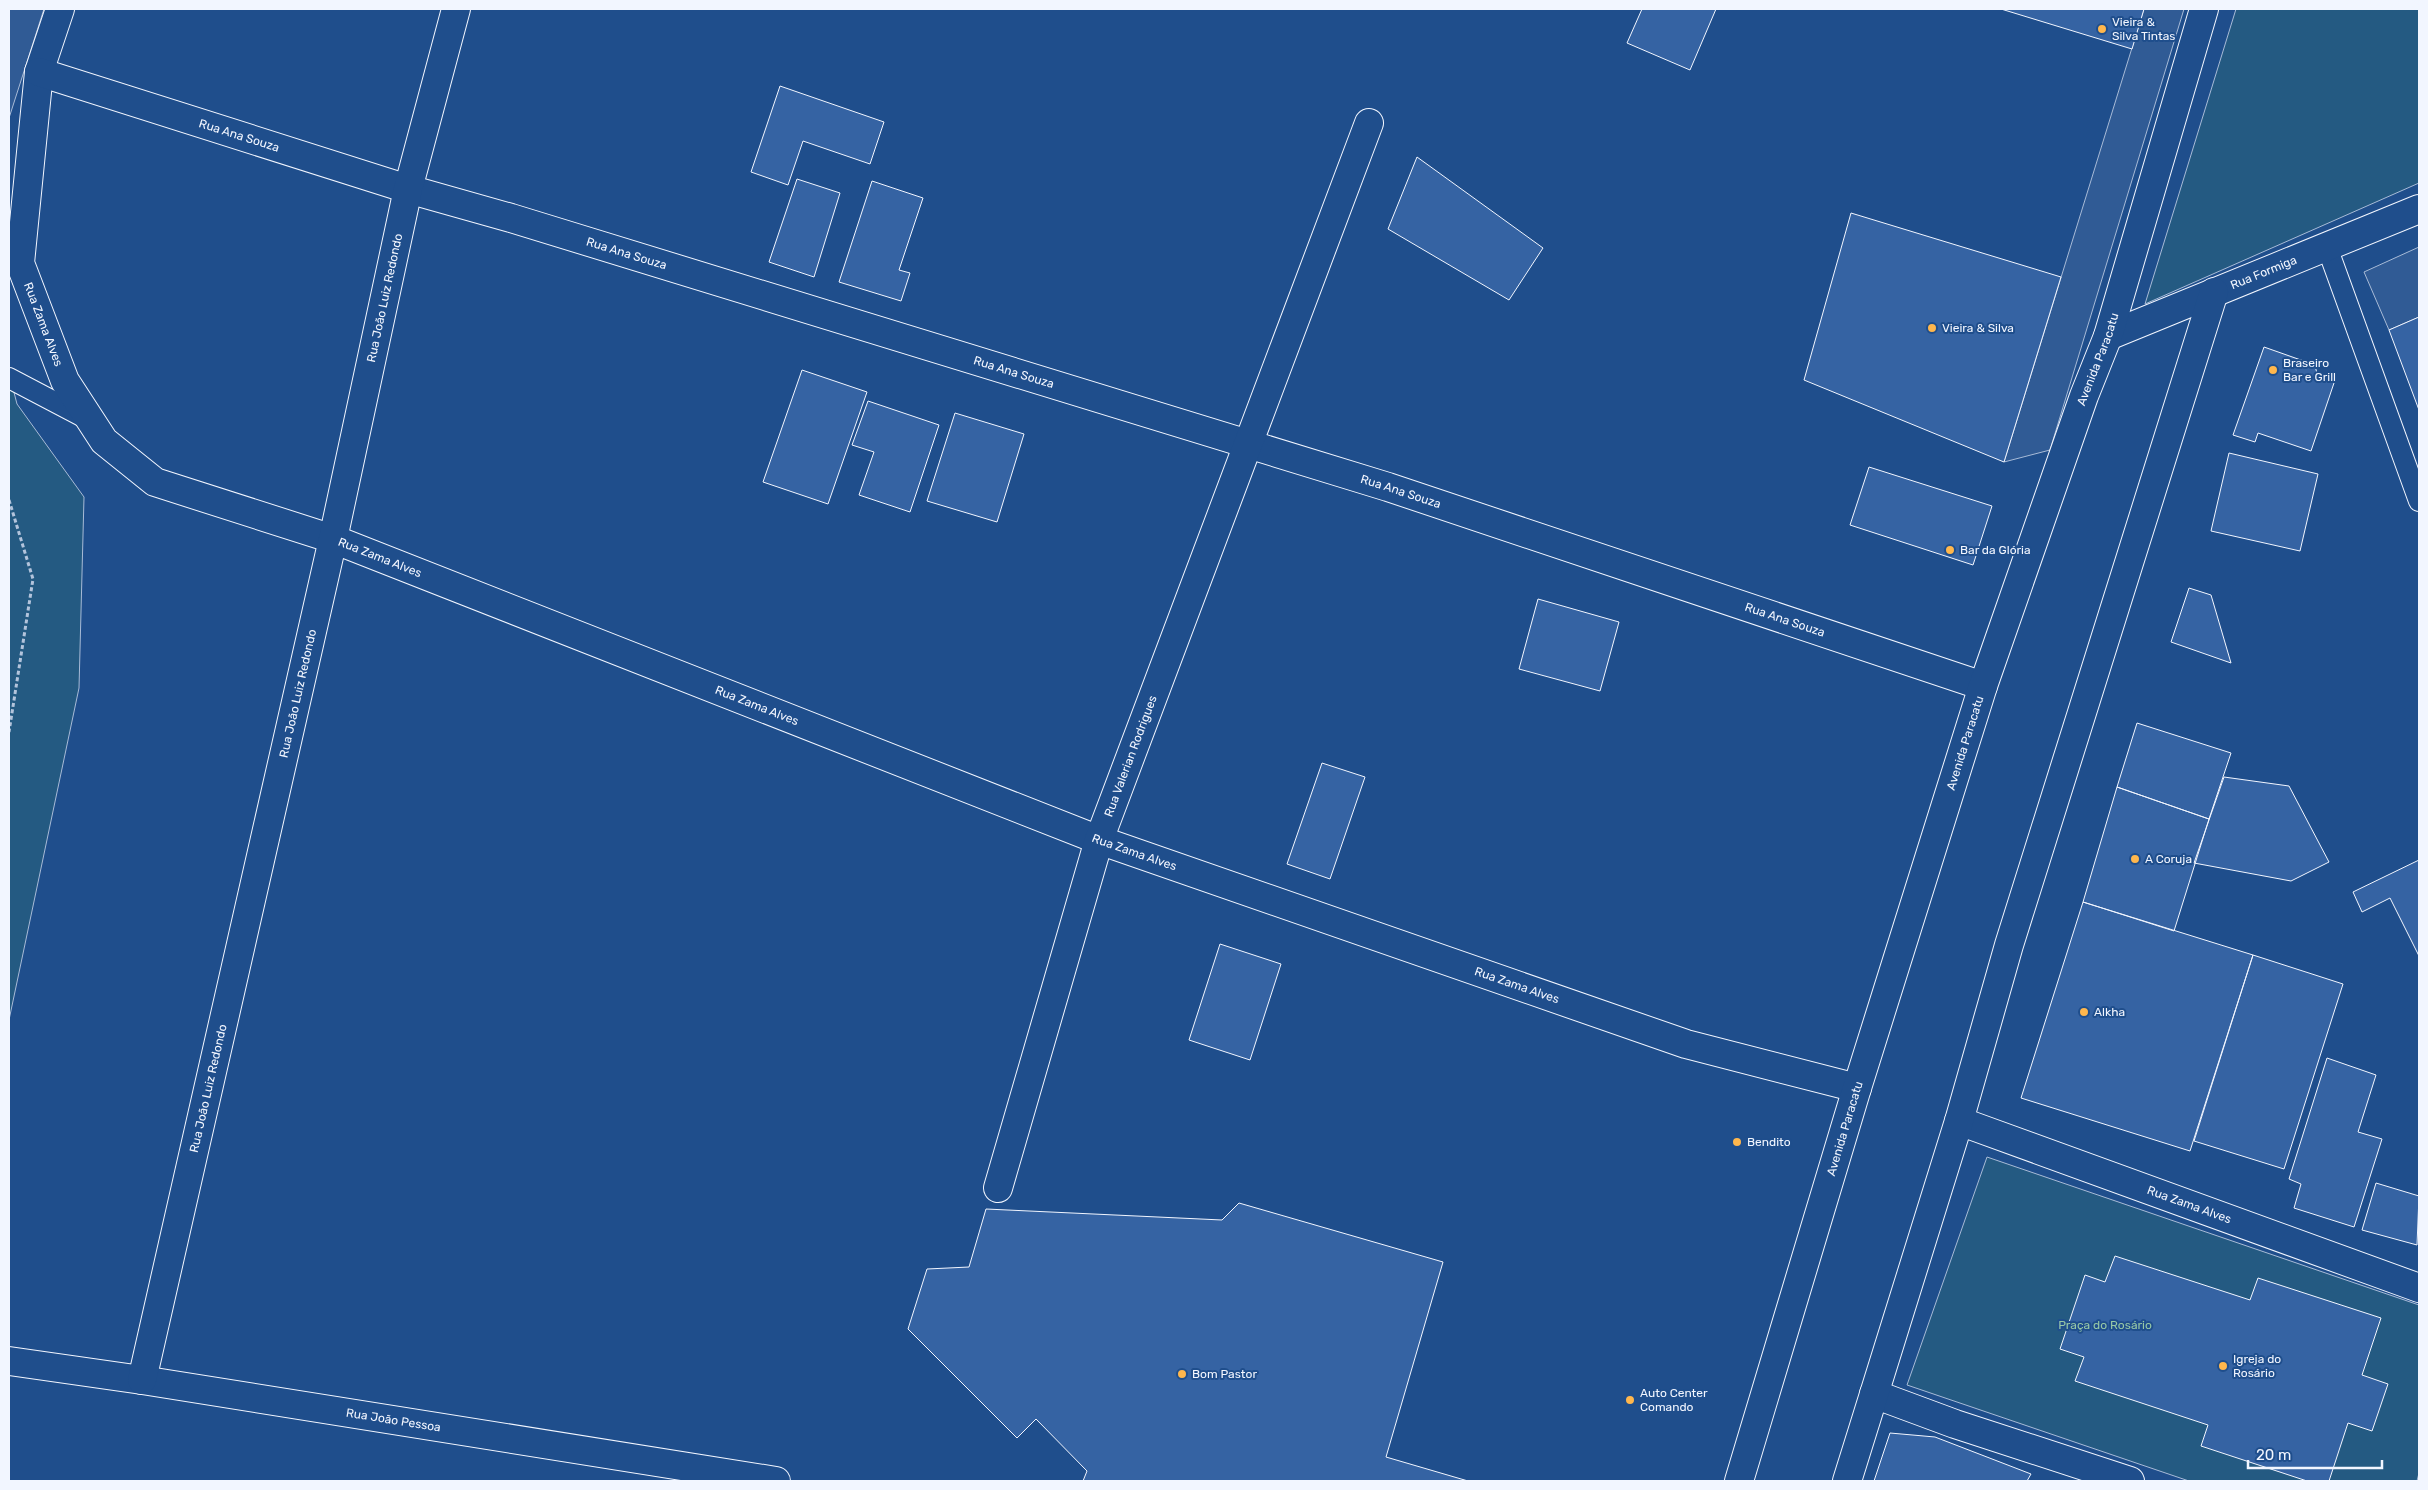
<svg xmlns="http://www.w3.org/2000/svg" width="2428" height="1490" viewBox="0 0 2428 1490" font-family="Rubik,sans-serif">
<rect width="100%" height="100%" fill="#1f4e8c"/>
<path fill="#245a82" stroke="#a8bbd7" d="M2236,9H2419V183L2145,304Z
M9,373L17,404L84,497L79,688L9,1020Z
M1987,1157L2419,1305V1473L2417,1481H2189L1907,1385Z"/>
<path fill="#305b95" stroke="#a8bbd7" d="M9,9H44L9,118Z
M2144,9H2184L2050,450L2004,462Z
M2419,247V317L2389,330L2364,272Z"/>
<path fill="#3563a3" stroke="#f2f6ff" d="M1642,9H1716L1690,70L1627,43Z
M2001,9H2144L2132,49Z
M780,86L884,122L870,164L803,141L788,185L751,172Z
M1417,157L1543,248L1509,300L1388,229Z
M797,179L840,193L814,277L769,262Z
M872,181L923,198L899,270L910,273L901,301L839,282Z
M1851,213L2061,277L2004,462L1804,380Z
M2419,317V410L2389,330Z
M2264,347L2315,365L2317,374L2335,380L2311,451L2258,433L2255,442L2233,435Z
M802,370L867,392L828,504L763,482Z
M868,401L939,425L910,512L859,495L874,452L852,445Z
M955,413L1024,434L997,522L927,501Z
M2229,453L2318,474L2300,551L2211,531Z
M1869,467L1992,506L1973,565L1850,525Z
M2189,588L2211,595L2231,663L2171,642Z
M1538,599L1619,622L1600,691L1519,669Z
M2137,723L2231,753L2209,819L2117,787Z
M1322,763L1365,777L1330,879L1287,864Z
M2224,777L2289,786L2329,862L2291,881L2194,863Z
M2117,787L2209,819L2174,931L2083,902Z
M2419,860V956L2390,898L2362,912L2353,892Z
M2083,902L2253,955L2190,1151L2021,1098Z
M1220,944L1281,964L1250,1060L1189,1040Z
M2253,955L2343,984L2284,1169L2194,1141Z
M2327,1058L2376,1075L2358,1132L2382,1139L2354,1227L2294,1208L2301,1184L2289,1179Z
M2376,1183L2419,1196L2417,1245L2362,1230Z
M1239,1203L1443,1262L1386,1457L1468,1481H1083L1087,1471L1036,1419L1017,1438L908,1329L927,1269L969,1267L986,1209L1222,1220Z
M2115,1256L2250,1300L2258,1278L2381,1318L2362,1375L2388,1384L2372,1431L2348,1423L2329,1481H2307L2201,1446L2208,1425L2075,1381L2084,1357L2060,1349L2085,1275L2105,1282Z
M1890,1433L1935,1437L2031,1474L2027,1481H1874Z"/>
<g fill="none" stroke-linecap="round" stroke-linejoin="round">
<g stroke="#f2f6ff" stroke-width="22">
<path id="service" d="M2327,247L2419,501
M9,378L89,420"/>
</g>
<g stroke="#f2f6ff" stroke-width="30">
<g id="minor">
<path id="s1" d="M60,9L39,72L20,263L65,381L104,441L155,482L333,539L1099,840L1686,1044L1857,1088"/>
<path id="s2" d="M39,72L408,189L511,218L1388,487L1983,686"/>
<path id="s3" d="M1959,1121L2419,1288"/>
<path id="s4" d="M998,1188L1099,840L1369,123"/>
<path id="s5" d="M9,1361L142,1380L776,1481"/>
<path id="s6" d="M142,1380L333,539L408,189L456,9"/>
<path d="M1874,1394L1955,1424L2130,1481"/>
</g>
</g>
<g stroke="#f2f6ff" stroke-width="30">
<g id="tertiary">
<path id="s7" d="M2108,336L2419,209"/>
<path id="s8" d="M1739,1481L1857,1088L1983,686L2084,396L2108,336L2204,9"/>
<path d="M1847,1481L1959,1121L2009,945L2214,292"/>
</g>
</g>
<path stroke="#b3c4dc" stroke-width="3" stroke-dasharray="4 2.5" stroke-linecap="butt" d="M9,500L33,579L9,732"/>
<use href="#service" stroke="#1f4e8c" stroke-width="20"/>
<use href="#minor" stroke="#1f4e8c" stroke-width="28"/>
<use href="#tertiary" stroke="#1f4e8c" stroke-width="28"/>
</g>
<g fill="#ffb74d" stroke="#1f4e8c" stroke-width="2">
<circle cx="2102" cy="29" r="5"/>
<circle cx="1932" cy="328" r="5"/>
<circle cx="2273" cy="370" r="5"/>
<circle cx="1950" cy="550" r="5"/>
<circle cx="2135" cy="859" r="5"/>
<circle cx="2084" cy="1012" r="5"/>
<circle cx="1737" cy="1142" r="5"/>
<circle cx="2223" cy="1366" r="5"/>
<circle cx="1182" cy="1374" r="5"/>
<circle cx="1630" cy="1400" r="5"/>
</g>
<g text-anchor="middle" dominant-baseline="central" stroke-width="4" stroke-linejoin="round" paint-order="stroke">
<g font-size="12" fill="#f2f6ff" stroke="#1f4e8c" text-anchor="start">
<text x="2112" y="22">Vieira &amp;<tspan x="2112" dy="14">Silva Tintas</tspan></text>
<text x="1942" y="328">Vieira &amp; Silva</text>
<text x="2283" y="363">Braseiro<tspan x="2283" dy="14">Bar e Grill</tspan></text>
<text x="1960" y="550">Bar da Glória</text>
<text x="2145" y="859">A Coruja</text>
<text x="2094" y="1012">Alkha</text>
<text x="1747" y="1142">Bendito</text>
<text x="2233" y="1359">Igreja do<tspan x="2233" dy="14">Rosário</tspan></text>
<text x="1192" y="1374">Bom Pastor</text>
<text x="1640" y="1393">Auto Center<tspan x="1640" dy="14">Comando</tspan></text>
</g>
<g font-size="12" fill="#f2f6ff" stroke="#1f4e8c">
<text stroke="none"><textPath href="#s2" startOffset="210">Rua Ana Souza</textPath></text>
<text stroke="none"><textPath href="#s2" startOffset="615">Rua Ana Souza</textPath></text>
<text stroke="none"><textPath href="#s7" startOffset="168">Rua Formiga</textPath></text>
<text stroke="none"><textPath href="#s6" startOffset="1109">Rua João Luiz Redondo</textPath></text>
<text stroke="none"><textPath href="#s1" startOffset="324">Rua Zama Alves</textPath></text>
<text stroke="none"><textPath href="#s8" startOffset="1178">Avenida Paracatu</textPath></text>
<text stroke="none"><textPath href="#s2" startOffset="1020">Rua Ana Souza</textPath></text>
<text stroke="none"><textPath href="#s2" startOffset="1425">Rua Ana Souza</textPath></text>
<text stroke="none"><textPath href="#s1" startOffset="759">Rua Zama Alves</textPath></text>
<text stroke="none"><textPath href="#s2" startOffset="1830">Rua Ana Souza</textPath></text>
<text stroke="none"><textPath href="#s6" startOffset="704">Rua João Luiz Redondo</textPath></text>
<text stroke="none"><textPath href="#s1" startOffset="1164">Rua Zama Alves</textPath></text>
<text stroke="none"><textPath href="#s8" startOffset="772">Avenida Paracatu</textPath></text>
<text stroke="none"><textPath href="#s4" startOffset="452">Rua Valerian Rodrigues</textPath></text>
<text stroke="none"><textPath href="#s1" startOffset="1569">Rua Zama Alves</textPath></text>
<text stroke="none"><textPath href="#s1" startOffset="1974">Rua Zama Alves</textPath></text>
<text stroke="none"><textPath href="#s6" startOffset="299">Rua João Luiz Redondo</textPath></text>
<text stroke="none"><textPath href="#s8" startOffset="368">Avenida Paracatu</textPath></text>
<text stroke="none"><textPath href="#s3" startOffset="245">Rua Zama Alves</textPath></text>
<text stroke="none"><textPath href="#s5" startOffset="389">Rua João Pessoa</textPath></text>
</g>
<g font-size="12" fill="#97c8a6" stroke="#1f4e8c">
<text x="2105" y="1325">Praça do Rosário</text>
</g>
</g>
<rect width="2428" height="1490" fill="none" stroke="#f2f6ff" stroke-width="20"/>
<path d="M2248 1460v8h134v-8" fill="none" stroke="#f2f6ff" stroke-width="2.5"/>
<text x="2256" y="1460" font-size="15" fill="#f2f6ff" stroke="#1f4e8c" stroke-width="4" paint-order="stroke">20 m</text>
</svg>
